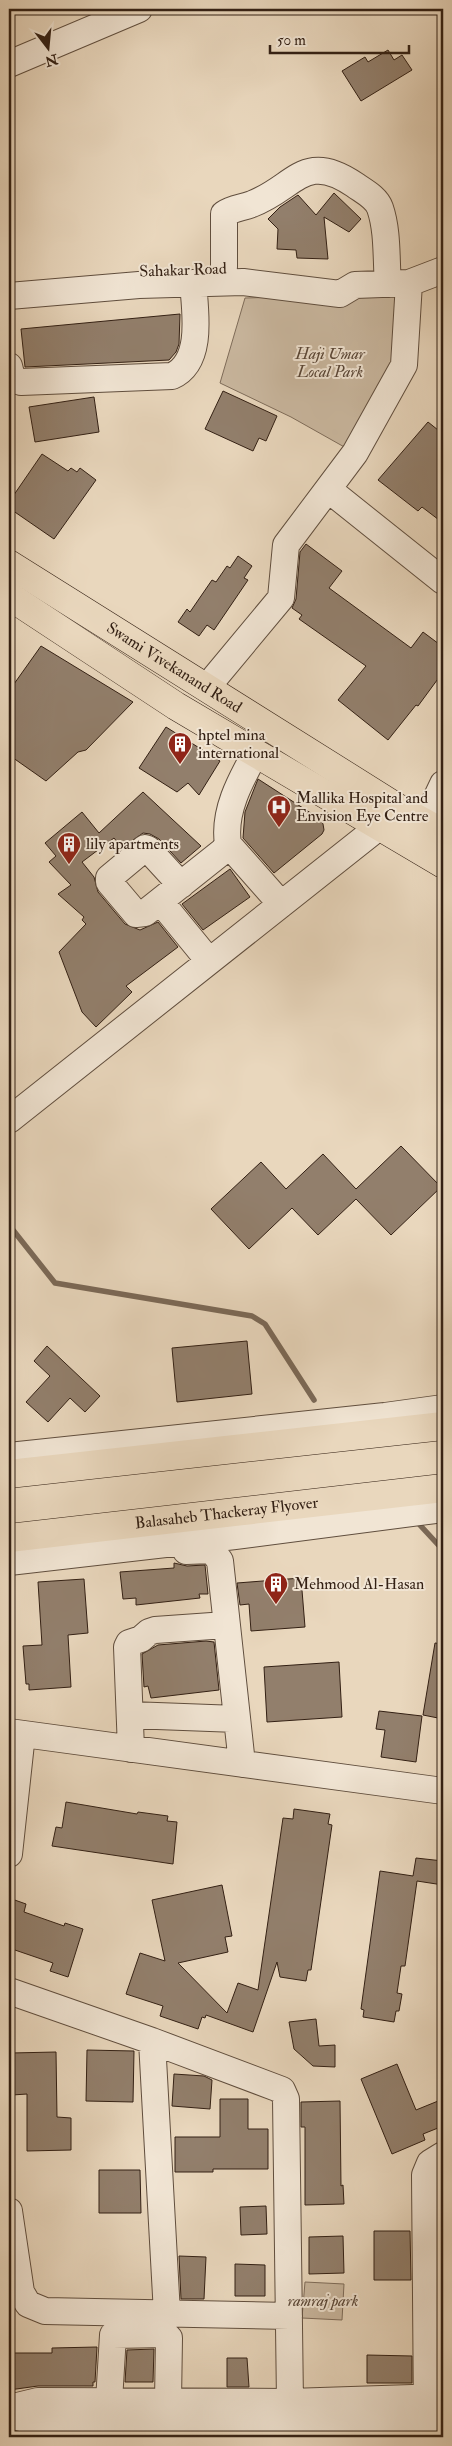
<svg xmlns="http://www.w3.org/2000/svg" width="452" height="2446" viewBox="0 0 452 2446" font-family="'IM FELL Double Pica',serif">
<rect width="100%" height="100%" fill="#e9d7bd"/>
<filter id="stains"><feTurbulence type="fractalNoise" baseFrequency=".004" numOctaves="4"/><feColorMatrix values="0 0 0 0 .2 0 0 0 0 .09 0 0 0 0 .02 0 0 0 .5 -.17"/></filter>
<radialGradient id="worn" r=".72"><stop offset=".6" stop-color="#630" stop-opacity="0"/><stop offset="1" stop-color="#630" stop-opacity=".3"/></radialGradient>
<path fill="#cab8a0" stroke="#7e6c5a" d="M394,294L404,365L355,453L291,417L220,383L245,298Z
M305,2282L344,2284L342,2320L302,2318Z"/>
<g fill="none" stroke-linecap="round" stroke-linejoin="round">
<path stroke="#7b6957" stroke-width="5.5" d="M9,1225L55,1283L252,1316L265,1324L314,1400
M418,1523L443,1550"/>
</g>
<path fill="#927f6c" stroke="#332014" d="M388,50L394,60L402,55L412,70L361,101L342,71L365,57L368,62Z
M334,193L361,219L349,232L324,217L328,259L297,258L296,250L277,249L278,229L268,219L280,207L298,195L316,215Z
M180,314L179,344L176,352L169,360L25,367L21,329Z
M223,391L277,416L266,441L259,438L253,451L205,429Z
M94,397L99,432L35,442L29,407Z
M428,422L443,434V523L422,507L418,511L378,480Z
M42,454L68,471L71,468L77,472L80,468L96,480L54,539L9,508V502Z
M306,544L342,571L329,588L411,648L423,632L443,647V672L418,706L416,705L388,740L338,700L366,666L299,619L302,615L292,608L296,599L300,552Z
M238,556L252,566L244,578L248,580L214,630L207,625L199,636L178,622L187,609L190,612L212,580L216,582L227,566L230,568Z
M41,646L133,702L86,750L78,752L46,781L9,755V691Z
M166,727L220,761L199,795L188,783L177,792L139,768Z
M258,779L320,819L323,824L324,830L322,834L274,873L243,838L245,812Z
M143,792L201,846L181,863L159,839L150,834L143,833L122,848L114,838L82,862L94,877L98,892L125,924L140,930L158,922L178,947L126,986L132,992L96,1027L82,1012L59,952L86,924L82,920L84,917L58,894L71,885L49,862L56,856L45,843L82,812L99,833Z
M230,869L250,897L203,930L182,904Z
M401,1146L441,1187L391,1235L356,1199L318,1235L292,1208L249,1249L211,1209L261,1162L286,1189L323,1154L356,1189Z
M247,1341L252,1394L177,1402L172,1348Z
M47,1346L100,1396L85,1412L70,1398L48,1422L26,1402L50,1376L34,1361Z
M174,1563L187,1566L205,1565L208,1594H199L200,1598L136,1605V1598L123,1599L120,1572L174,1568Z
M301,1578L305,1627L251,1631L249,1604L240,1605L237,1583Z
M84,1579L88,1633L68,1635L71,1687L29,1690V1684H26L23,1646L42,1645L38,1582Z
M206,1641L214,1642L219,1690L151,1698L148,1686L144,1687L142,1654L158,1645Z
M435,1643L443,1644V1719L423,1715Z
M339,1662L342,1717L267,1722L264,1667Z
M379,1711L422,1716L416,1762L381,1757L385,1730L376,1729Z
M66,1802L137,1814L138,1812L168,1816L167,1821L177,1822L173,1864L52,1846L56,1827L62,1828Z
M294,1809L330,1814L328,1824L332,1825L311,1970H308L306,1981L280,1977L277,1962L253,2032L206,2015L205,2018L202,2017L198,2029L160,2016L163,2006L126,1994L140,1953L165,1961L152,1900L222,1885L232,1936L225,1937L228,1952L178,1963L227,2013L238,1983L258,1990L283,1818L293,1819Z
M416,1858L443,1861V1885L417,1881L405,1966H401L397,1993L402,1994L399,2011H396L394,2022L363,2017L364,2010L361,2009L380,1871L413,1876Z
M9,1898L26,1904L24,1912L64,1926L65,1923L83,1929L68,1977L50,1971L53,1963L12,1949L14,1944L12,1943L9,1947Z
M316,2019L319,2046L335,2045V2067L313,2066L294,2049L289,2022Z
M87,2050L134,2051L133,2102L86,2101Z
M56,2052L57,2117L71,2118V2150L27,2151V2094L12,2095L11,2053Z
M397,2064L416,2110L443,2099V2126L423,2134L425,2140L392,2154L361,2079Z
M174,2074L204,2076L212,2080L210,2109L172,2106Z
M220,2099H248V2129H268V2169H213V2172H175V2137H220Z
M340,2101L341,2186L343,2185L344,2204L305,2205V2127H301V2102Z
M99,2170H140L141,2213H99Z
M266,2206L267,2234L241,2235L240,2207Z
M374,2231H410L411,2280H374Z
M343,2236L344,2273L309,2274V2237Z
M179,2256L206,2257L204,2299H181Z
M235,2264L265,2265V2296H235Z
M97,2347L95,2382H93V2386H38L9,2390V2353H52V2348Z
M154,2349L153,2382H125L127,2350Z
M367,2355L412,2356V2383H367Z
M227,2358H247L249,2387H227Z"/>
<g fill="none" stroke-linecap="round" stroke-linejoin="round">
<g stroke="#604e3e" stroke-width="28">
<path id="minor" d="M9,64L139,9
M224,267V214C233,208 242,208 252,204C295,188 304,150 355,185C363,191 376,197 380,208C388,231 386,260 388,284
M9,296L139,285L243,282L340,294L355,285L409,283L443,270
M9,366L12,378L21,382L172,376C204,362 195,310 193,283
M329,490L443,581
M207,687L281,598L286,545L355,453L404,365L409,283
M415,843L443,784
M228,844L281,904
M181,885L148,849L145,848L109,878V882L136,914L145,913L223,851L228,844C223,812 240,781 255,754
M160,901L209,961
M9,1120L380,826L394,812
M9,1456L385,1416L443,1408
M186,1551L212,1550L220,1561L242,1764
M9,1562L235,1536L443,1509
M130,1715L237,1719
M9,1732L443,1791
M131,1749L127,1647L129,1643L141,1639L149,1632L155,1630L226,1625
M9,1854L22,1734
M9,1991L152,2041L282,2090L286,2099L290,2402
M152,2041L167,2314
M9,2211L21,2292L28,2304L45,2311L289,2316
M109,2401L113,2335L165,2334L169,2338L168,2401
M9,2408L38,2401L290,2402L443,2397
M9,2415L38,2422L443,2421
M427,2416L425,2175L430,2163L443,2155"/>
</g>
<g stroke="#332014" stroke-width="29">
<g id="major">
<path id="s1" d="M9,564L398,808L443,833"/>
<path d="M9,596L176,706L443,864"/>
<path d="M9,1474L443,1426"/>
<path id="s2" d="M9,1538L443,1488"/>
</g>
</g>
<use href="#minor" stroke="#f1e5d4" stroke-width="26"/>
<use href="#major" stroke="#e9d7bd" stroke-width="28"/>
</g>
<defs>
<g id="building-pin" transform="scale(1.25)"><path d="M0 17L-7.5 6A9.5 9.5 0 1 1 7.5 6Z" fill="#8f2418" stroke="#f1e5d4"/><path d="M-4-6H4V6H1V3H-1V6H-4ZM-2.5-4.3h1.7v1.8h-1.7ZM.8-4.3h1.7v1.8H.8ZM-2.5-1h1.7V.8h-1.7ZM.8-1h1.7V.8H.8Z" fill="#fff"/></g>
<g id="hospital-pin" transform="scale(1.25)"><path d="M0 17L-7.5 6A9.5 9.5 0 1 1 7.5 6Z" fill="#8f2418" stroke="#f1e5d4"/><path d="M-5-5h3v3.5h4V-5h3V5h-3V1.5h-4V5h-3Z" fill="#fff"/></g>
</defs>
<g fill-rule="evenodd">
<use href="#building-pin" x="180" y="744"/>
<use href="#hospital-pin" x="279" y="807"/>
<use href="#building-pin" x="69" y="844"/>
<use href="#building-pin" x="276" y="1584"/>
</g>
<g text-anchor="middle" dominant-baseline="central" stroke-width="4" stroke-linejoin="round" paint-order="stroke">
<g font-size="16" fill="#332014" stroke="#f1e5d4">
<text transform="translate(183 270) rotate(-2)">Sahakar Road</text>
<text stroke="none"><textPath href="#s1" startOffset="195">Swami Vivekanand Road</textPath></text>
<text stroke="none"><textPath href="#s2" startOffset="219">Balasaheb Thackeray Flyover</textPath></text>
</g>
<g font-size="16" font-style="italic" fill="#594637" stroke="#f1e5d4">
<text x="330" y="354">Haji Umar<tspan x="330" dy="18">Local Park</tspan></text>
<text x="323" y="2301">ramraj park</text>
</g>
<g font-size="16" fill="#332014" stroke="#f1e5d4" text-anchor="start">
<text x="198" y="735">hptel mina<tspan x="198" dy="18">international</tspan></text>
<text x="296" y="798">Mallika Hospital and<tspan x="296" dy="18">Envision Eye Centre</tspan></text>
<text x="86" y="844">lily apartments</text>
<text x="294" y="1584">Mehmood Al-Hasan</text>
</g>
</g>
<rect width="452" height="2446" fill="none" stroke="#e9d7bd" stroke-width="30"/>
<rect x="10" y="10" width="432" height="2426" fill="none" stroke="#332014" stroke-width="2.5"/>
<rect x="15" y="15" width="422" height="2416" fill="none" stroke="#332014"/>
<g transform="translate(48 48) rotate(164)" stroke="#f1e5d4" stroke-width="4" paint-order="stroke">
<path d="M0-4L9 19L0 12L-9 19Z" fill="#332014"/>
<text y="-8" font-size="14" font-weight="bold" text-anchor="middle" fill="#332014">N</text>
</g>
<path d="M270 45v8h139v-8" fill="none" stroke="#332014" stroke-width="2.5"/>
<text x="277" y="45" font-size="15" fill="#332014" stroke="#f1e5d4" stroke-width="4" paint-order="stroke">50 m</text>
<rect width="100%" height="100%" filter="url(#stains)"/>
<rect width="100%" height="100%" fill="url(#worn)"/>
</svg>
